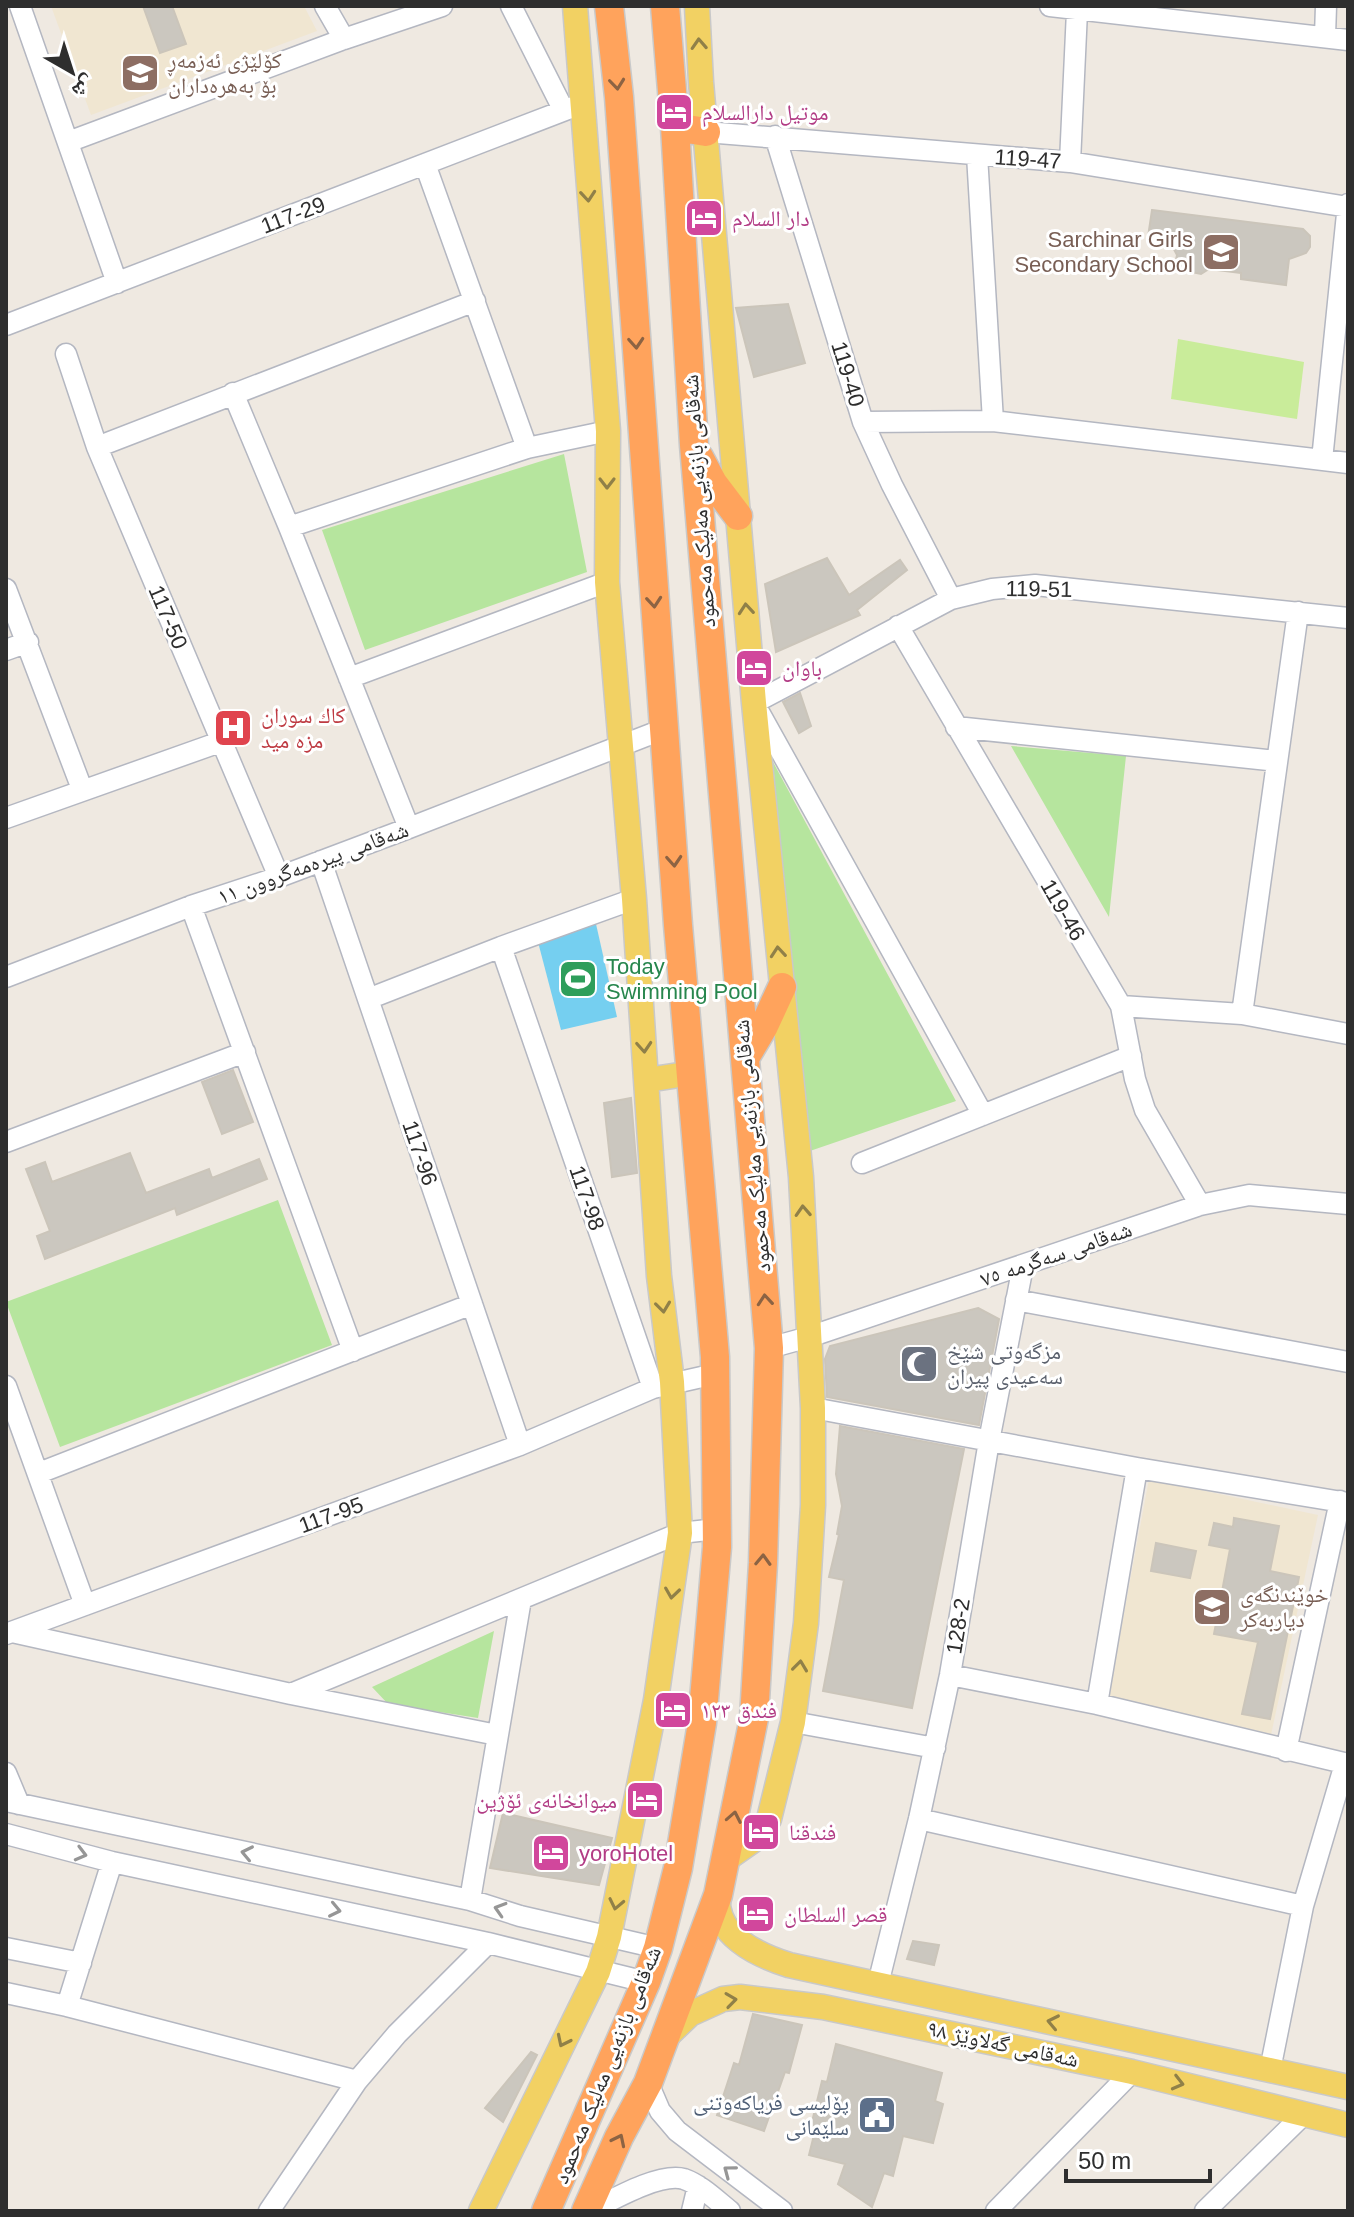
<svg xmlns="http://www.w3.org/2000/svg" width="1354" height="2217" viewBox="0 0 1354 2217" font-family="Helvetica,'Noto Naskh Arabic',sans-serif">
<rect width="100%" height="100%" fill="#efe9e1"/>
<path fill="#f0e6d1" d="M51,6H304L317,31L91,115Z
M1149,1479L1318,1515L1271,1735L1108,1699Z"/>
<path fill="#b6e59e" d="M564,454L587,572L365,650L322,530Z
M1011,746L1126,756L1109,917Z
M773,762L956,1101L807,1152Z
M278,1200L332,1345L60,1447L6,1302Z
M494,1631L478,1718L388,1704L372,1687Z"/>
<path fill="#c9ec9a" d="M1178,339L1304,362L1297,419L1171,399Z"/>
<path fill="#75cff0" d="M596,924L617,1017L561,1030L538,942Z"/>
<path fill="#cbc7bf" stroke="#cbc5ba" stroke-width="2" d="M143,6H172L186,44L160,53Z
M1152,210L1303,229L1310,236V247L1306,253L1289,259L1286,285L1241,279V273L1209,269L1201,274L1187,271L1176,260L1177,255L1169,240L1148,237Z
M788,304L805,363L754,377L736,308Z
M827,558L849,595L900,560L907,570L857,610L860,615L776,652L765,584Z
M800,693L811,726L799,733L783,702Z
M233,1070L253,1122L222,1134L202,1082Z
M631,1098L637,1173L612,1177L604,1103Z
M130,1153L146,1193L209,1169L212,1178L259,1159L267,1179L177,1215L175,1208L45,1259L37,1236L50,1231L26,1169L45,1162L52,1182Z
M978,1308L999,1319L979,1425L827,1397L825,1359L830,1346Z
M840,1426L964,1449L912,1708L823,1691L844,1580L829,1577L839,1535L837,1534L842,1506L836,1474Z
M1234,1518L1279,1526L1270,1571L1299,1577L1270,1719L1242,1714L1258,1642L1214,1634L1230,1549L1209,1545L1214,1523L1233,1527Z
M1156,1543L1196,1551L1190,1578L1151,1571Z
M503,1813L612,1838L599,1885L490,1868Z
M913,1941L939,1945L934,1965L907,1959Z
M753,2014L802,2025L789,2073L785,2072L764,2131L717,2115L734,2063L739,2065Z
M836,2044L942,2073L935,2101L943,2104L933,2143L903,2136L893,2176L884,2173L872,2207L838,2184L845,2164L809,2155L816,2127L811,2126L822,2081L827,2082Z
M531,2052L537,2055L503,2122L485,2108Z"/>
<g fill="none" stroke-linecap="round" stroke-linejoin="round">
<g stroke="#b4b7c1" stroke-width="23">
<path id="minor" d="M20,6L117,283
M325,6L344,39
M511,6L563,109
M1050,6L1348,40
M1325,36L1326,6
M706,132L1070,162L1348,207
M775,136L863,422L892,485L951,599
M68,142L344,39L442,6
M977,155L993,421
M1070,162L1077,11
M425,164L527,448
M6,325L581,104
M66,354L97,447L279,877
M233,393L289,527L409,828
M863,422L993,421L1348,463
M97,447L475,301
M1322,460L1348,204
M289,527L527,448L608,431
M6,589L82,789
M898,626L1121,1006L1135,1079L1145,1110L1200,1205
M6,650L28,642
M349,678L607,582
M956,727L1277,761
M6,818L220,742
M321,861L520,1445
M191,906L353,1351
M501,947L653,1388
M6,977L191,906L279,877L409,828L664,729
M368,999L501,947L634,899
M1121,1006L1242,1014L1348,1034
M1242,1014L1298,612
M983,1115L754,703L951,599L992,589L1035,585L1348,618
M6,1142L245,1052
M862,1163L1131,1056
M1016,1300L1348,1362
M769,1348L809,1337L1200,1205L1249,1195L1348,1204
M6,1386L85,1605
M813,1408L1137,1468L1348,1503
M39,1473L472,1304
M12,1632L291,1694L497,1735
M6,1634L520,1445L653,1388L715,1374
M950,1675L1097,1704L1348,1764
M291,1694L680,1533L717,1529
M1097,1704L1137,1468
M793,1722L935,1748
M1286,1751L1340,1501
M6,1773L19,1804
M6,1801L470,1900L520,1916L658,1948
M919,1819L1303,1906
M6,1834L112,1862L488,1943L646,1982
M470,1900L521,1599
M6,1948L81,1963
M878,1984L919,1819L950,1675L989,1441L1023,1266
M6,1993L67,2006L357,2081
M67,2006L112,1862
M1270,2070L1303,1906L1345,1764
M648,2083L660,2111L677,2131L782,2211
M269,2211L357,2081L397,2034L488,1943
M590,2211C612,2200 660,2172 684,2179C701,2185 716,2200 730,2211
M692,2211L698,2186
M996,2211L1132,2072
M1205,2211L1303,2115"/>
</g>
<g stroke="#c9c9c9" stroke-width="27">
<path id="major" d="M697,6L701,82L754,703L801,1177L813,1408V1505L806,1623L793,1722L769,1819L755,1839L725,1860
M647,1080L692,1073
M718,1895C714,1935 757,1955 789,1965L1348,2087
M665,2038L690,2014L723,1999L740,1997L823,2007L1132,2072L1348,2125
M481,2211L598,1972L609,1937L656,1700L680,1533L672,1382L659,1276L634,899L607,582L608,431L575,6"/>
</g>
<g stroke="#c9c9c9" stroke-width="31">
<path id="highway" d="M675,127L706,132
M699,457L713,483L738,516
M745,1058L764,1026L782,987
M546,2211L646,1982L658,1948L678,1868L702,1723L717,1547L715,1357L678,925L619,97L609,6
M586,2211L619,2137L648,2083L718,1895L754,1718L763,1563L769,1348L694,445L675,127L665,6"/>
</g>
<use href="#minor" stroke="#fff" stroke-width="20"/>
<use href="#major" stroke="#f2d163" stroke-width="24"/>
<use href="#highway" stroke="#ffa35c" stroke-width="28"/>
</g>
<defs><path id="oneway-chevron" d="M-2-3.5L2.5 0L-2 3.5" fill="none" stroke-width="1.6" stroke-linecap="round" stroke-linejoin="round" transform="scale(2)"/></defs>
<g stroke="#908048">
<use href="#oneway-chevron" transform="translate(699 44) rotate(-93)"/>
<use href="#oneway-chevron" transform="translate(588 196) rotate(85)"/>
<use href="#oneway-chevron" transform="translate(607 483) rotate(90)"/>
<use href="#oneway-chevron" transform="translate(746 609) rotate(-95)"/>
<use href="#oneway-chevron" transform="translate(778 952) rotate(-95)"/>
<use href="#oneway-chevron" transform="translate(644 1047) rotate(86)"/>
<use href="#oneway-chevron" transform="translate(803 1211) rotate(-93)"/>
<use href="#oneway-chevron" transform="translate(663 1307) rotate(83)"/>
<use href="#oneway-chevron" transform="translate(672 1593) rotate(98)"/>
<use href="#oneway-chevron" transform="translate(800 1666) rotate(-83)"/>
<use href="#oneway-chevron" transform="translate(616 1904) rotate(102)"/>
<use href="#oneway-chevron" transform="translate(731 2000) rotate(-8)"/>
<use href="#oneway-chevron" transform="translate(1053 2022) rotate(-168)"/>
<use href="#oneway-chevron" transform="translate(563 2041) rotate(116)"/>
<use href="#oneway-chevron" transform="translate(1178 2083) rotate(14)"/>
</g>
<g stroke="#8c6343">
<use href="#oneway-chevron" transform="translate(617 84) rotate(84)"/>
<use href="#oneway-chevron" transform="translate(636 343) rotate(86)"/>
<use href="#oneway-chevron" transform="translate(654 602) rotate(85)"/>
<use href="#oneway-chevron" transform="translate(674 861) rotate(86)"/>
<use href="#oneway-chevron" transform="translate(765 1300) rotate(-95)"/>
<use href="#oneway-chevron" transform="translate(763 1560) rotate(-88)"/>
<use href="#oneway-chevron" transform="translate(734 1817) rotate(-79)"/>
<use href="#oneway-chevron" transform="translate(619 2140) rotate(-64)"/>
</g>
<g stroke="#969696">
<use href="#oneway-chevron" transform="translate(247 1853) rotate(-168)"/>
<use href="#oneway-chevron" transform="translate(81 1854) rotate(15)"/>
<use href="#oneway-chevron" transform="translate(500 1909) rotate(-163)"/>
<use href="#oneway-chevron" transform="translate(335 1910) rotate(12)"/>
<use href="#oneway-chevron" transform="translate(729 2171) rotate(-143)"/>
</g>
<defs>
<g id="university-square" transform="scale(2)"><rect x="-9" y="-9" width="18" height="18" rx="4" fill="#8d6e63" stroke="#fff"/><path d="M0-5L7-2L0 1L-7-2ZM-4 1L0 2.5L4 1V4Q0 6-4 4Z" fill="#fff"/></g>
<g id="hotel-square" transform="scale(2)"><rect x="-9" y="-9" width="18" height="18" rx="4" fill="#d1479c" stroke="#fff"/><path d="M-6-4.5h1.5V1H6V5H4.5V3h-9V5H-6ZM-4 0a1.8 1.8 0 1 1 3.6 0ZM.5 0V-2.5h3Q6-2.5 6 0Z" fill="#fff"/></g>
<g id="school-square" transform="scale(2)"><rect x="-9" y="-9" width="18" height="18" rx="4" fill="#8d6e63" stroke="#fff"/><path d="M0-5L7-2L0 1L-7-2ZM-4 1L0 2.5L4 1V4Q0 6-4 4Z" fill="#fff"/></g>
<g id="hospital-square" transform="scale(2)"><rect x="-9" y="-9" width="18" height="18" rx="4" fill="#e0444e" stroke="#fff"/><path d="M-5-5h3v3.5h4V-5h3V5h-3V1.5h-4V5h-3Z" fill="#fff"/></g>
<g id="stadium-square" transform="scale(2)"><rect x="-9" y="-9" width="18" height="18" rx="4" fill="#2e9e5b" stroke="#fff"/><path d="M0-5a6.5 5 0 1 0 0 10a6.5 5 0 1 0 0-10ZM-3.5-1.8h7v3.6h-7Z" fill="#fff"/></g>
<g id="mosque-square" transform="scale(2)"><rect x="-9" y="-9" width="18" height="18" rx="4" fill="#6b7280" stroke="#fff"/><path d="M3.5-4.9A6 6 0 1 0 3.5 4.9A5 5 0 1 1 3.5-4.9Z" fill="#fff"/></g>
<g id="civic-square" transform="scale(2)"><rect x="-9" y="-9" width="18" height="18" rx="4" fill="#5c6f8a" stroke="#fff"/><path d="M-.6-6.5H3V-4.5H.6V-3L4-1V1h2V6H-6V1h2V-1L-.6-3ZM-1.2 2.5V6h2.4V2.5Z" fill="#fff"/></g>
</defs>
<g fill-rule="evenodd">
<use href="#university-square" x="140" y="73"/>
<use href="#hotel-square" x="674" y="112"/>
<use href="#hotel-square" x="704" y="218"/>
<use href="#school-square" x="1221" y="252"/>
<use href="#hotel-square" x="754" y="668"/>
<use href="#hospital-square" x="233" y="728"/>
<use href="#stadium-square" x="578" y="979"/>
<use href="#mosque-square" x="919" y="1364"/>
<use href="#school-square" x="1212" y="1607"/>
<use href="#hotel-square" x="673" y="1710"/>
<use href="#hotel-square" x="645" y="1800"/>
<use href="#hotel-square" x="761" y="1832"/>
<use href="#hotel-square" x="551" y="1853"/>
<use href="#hotel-square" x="756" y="1914"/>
<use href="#civic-square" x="877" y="2115"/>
</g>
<g text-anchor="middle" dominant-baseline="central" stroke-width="6" stroke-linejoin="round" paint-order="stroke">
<g font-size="22" fill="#785e54" stroke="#fff" text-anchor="start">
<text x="168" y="60">کۆلێژی ئەزمەڕ<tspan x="168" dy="25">بۆ بەهرەداران</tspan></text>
<text x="1193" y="239" text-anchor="end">Sarchinar Girls<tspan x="1193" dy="25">Secondary School</tspan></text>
<text x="1240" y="1594">خوێندنگەی<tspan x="1240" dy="25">دیاربەکر</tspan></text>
</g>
<g font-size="22" fill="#b23c85" stroke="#fff" text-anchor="start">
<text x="702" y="112">موتيل دارالسلام</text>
<text x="732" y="218">دار السلام</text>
<text x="782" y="668">باوان</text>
<text x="701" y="1710">فندق ١٢٣</text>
<text x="617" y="1800" text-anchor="end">میوانخانەی ئۆژین</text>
<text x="789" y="1832">فندقنا</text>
<text x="579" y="1853">yoroHotel</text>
<text x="784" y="1914">قصر السلطان</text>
</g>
<g font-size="22" fill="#2e2e2e" stroke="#fff">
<text transform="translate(1028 159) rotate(4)">119-47</text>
<text transform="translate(293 215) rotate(-21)">117-29</text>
<text transform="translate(848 374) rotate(73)">119-40</text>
<text transform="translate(699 501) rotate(-94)">شەقامی بازنەیی مەلیک مەحمود</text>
<text transform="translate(1039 589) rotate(1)">119-51</text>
<text transform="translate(168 617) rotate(67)">117-50</text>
<text transform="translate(313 863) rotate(-20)">شەقامی پیرەمەگروون ١١</text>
<text transform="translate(1063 910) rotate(60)">119-46</text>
<text transform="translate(752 1146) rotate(-95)">شەقامی بازنەیی مەلیک مەحمود</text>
<text transform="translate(420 1153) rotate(71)">117-96</text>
<text transform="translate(587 1198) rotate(71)">117-98</text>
<text transform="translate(1056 1254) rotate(-19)">شەقامی سەگرمە ٧٥</text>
<text transform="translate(331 1515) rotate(-20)">117-95</text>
<text transform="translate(958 1626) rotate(-81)">128-2</text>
<text transform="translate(1003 2044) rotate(12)">شەقامی گەلاوێژ ٩٨</text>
<text transform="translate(607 2065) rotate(-68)">شەقامی بازنەیی مەلیک مەحمود</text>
</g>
<g font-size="22" fill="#be3a42" stroke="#fff" text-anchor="start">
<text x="261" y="715">كاك سوران<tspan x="261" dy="25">مزه ميد</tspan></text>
</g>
<g font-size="22" fill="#27864d" stroke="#fff" text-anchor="start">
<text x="606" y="966">Today<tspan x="606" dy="25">Swimming Pool</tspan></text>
</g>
<g font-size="22" fill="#5b616d" stroke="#fff" text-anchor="start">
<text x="947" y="1351">مزگەوتی شێخ<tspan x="947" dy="25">سەعیدی پیران</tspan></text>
</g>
<g font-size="22" fill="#4e5e75" stroke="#fff" text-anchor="end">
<text x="849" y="2102">پۆلیسی فریاکەوتنی<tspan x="849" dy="25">سلێمانی</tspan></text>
</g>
</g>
<rect width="1354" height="2217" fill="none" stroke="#2e2e2e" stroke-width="16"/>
<g transform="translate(72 72) rotate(141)" stroke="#ffffff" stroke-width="6" paint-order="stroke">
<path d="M0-6L14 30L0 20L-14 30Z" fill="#2e2e2e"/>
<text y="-12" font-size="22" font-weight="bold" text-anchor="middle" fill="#2e2e2e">ش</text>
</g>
<path d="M1066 2169v12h144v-12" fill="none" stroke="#2e2e2e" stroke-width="4"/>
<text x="1078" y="2169" font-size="24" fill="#2e2e2e" stroke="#ffffff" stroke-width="6" paint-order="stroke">50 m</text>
</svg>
